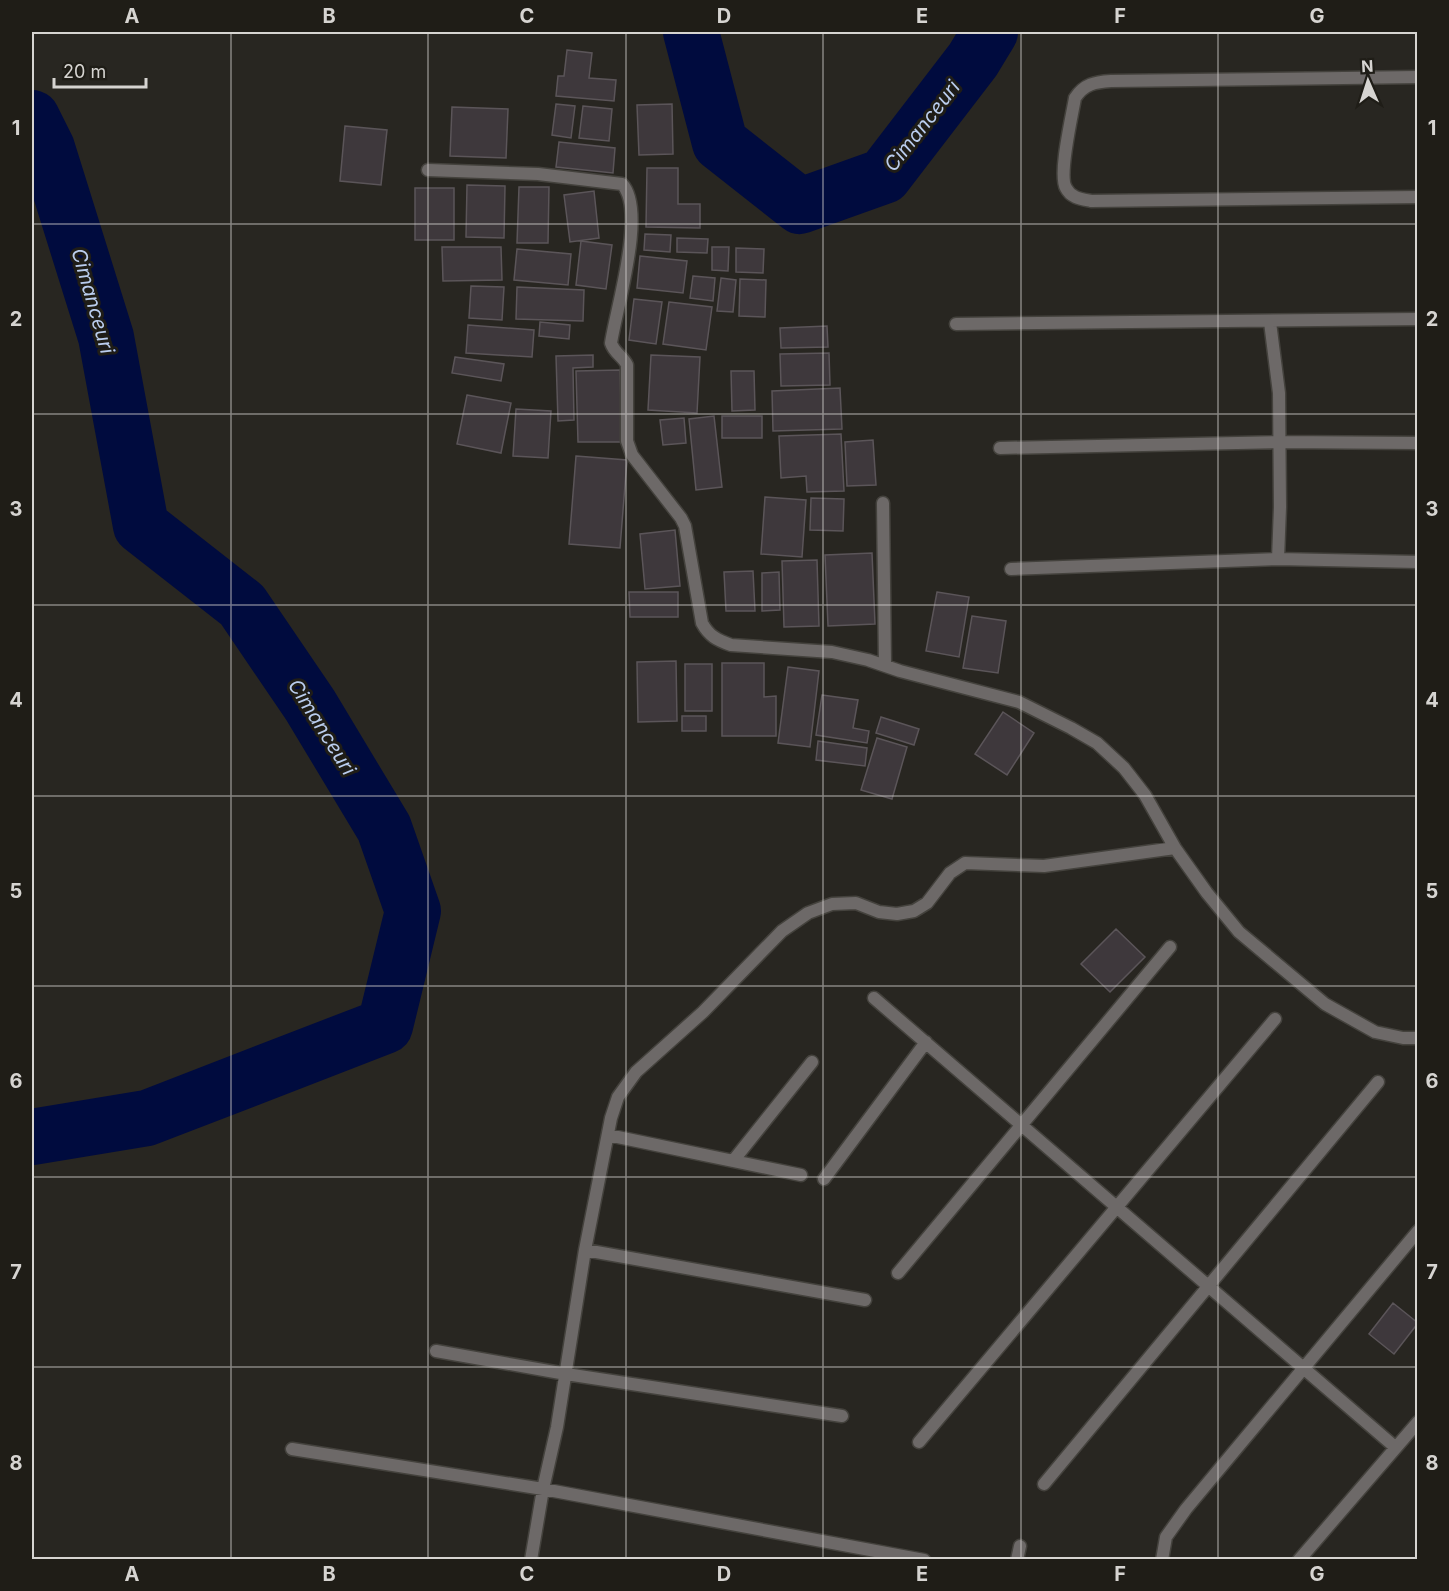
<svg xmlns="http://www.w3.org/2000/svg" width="1449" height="1591" viewBox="0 0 1449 1591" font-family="Inter,sans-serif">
<rect width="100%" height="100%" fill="#282621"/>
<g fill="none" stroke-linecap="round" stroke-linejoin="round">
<path stroke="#000b3e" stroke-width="56" d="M691,32L720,143L800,206L884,176L973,60L990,32
M32,118L47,148L106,337L141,526L242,605L310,705L384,828L413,911L385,1026L147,1118L32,1137"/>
</g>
<path fill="#3e383c" stroke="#5b5559" stroke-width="1.5" d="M567,50L592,53L589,78L616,80L614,101L556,96L558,76H564Z
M556,104L575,106L571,138L552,135Z
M672,104L673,154L639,155L637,105Z
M583,106L612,109L609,141L579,138Z
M452,107L508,109L506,158L450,156Z
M345,126L387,130L381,185L340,181Z
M559,142L615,148L613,173L556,167Z
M647,168H678V204H700V228L646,227Z
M467,185L505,186L504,238L466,237Z
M519,187H549L548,243H517Z
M415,188H454V240H415Z
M594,191L599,238L570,242L564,195Z
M645,234L671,235L670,252L644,250Z
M677,238L708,239L707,253L677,252Z
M581,241L612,245L606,289L576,285Z
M442,247H501L502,280L443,281Z
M712,247H729L728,271L712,270Z
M736,248L764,249L763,273L736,272Z
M517,249L571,254L568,285L514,280Z
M640,256L687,261L683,293L637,288Z
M693,276L715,278L713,301L690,298Z
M721,278L736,280L733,312L717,311Z
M740,279L766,280L765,317L739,316Z
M471,286L504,287L502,320L469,318Z
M517,287L584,290L583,321L516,319Z
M634,299L662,302L656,344L629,340Z
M669,302L712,307L706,350L663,344Z
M540,322L570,325L569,339L539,336Z
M468,325L534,330L532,357L466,353Z
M827,326L828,347L781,348L780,328Z
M829,353L830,385L781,386L780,354Z
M593,355V367L573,368L574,420L558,421L556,356Z
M651,355L700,357L697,413L648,410Z
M455,357L504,364L501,381L452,373Z
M620,370L622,442H578L576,371Z
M731,371H754L755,410L732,411Z
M840,388L842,429L773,431L772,391Z
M467,395L511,403L501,453L457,444Z
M516,409L551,411L548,458L513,456Z
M714,416L722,487L696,490L689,419Z
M722,416H762V438H722Z
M684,418L686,443L663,445L660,420Z
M841,434L844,491L807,492L806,476L781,478L779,436Z
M873,440L876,485L847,486L845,442Z
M576,456L627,460L620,548L569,544Z
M765,497L806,500L802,557L761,554Z
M811,498L844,499L843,531L810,530Z
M675,530L680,586L645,589L640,534Z
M872,553L875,624L828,626L825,555Z
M817,560L819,626L784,627L782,561Z
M753,571L755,611H726L724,572Z
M779,572L780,610L762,611V573Z
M629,592H678V617H630Z
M937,592L969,597L959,657L926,651Z
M972,616L1006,621L998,673L963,668Z
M676,661L677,721L638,722L637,662Z
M722,663H764V697L776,696V736H722Z
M685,664H712V711H685Z
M788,667L819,671L810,747L778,743Z
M822,695L858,700L853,728L869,731L867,743L816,735Z
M1003,712L1034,733L1007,775L975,754Z
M682,716H706V731H682Z
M881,717L919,729L914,745L876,733Z
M877,738L907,747L892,799L861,790Z
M818,741L867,748L865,766L816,760Z
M1116,929L1145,957L1110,992L1081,964Z
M1393,1303L1418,1323L1394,1354L1369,1334Z"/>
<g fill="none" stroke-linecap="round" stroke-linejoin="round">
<g stroke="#44423d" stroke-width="15">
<path id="minor" d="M1418,77L1111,81C1095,82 1084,84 1075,98C1072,116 1058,175 1066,188C1071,198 1081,199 1091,201L1418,197
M428,170L538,174L622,184C647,210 616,309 611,343C614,353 623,356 627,365V441L632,455L681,518L685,526L702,623C709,636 717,640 731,645L832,652L868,660L900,671L1019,702L1071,728L1097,743L1124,768L1145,795L1175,848L1207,893L1239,932L1325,1004L1375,1032L1403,1038H1418
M1270,322L1279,393L1280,507L1278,559L1418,562
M956,324L1418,319
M1000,448L1279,442L1418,443
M883,503L885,665
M1011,569L1278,559
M874,998L1395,1447
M608,1135L801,1175
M733,1161L812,1062
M824,1179L926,1042
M585,1250L865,1300
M898,1273L1170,947
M436,1351L566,1374L842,1416
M919,1442L1275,1019
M292,1449L543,1489L924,1560
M1044,1484L1378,1082
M531,1560L543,1489L557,1427L585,1250L611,1118L618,1097L636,1072L703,1012L782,931L808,913L832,904L856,903L879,912L897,914L914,911L927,903L950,873L965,863L1044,866L1175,848
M1017,1560L1020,1546
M1162,1560L1166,1537L1186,1509L1418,1231
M1299,1560L1418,1422"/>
</g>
<use href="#minor" stroke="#6d6968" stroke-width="12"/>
</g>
<path fill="none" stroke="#d6d4d1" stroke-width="1.5" stroke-opacity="0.55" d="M231,32V1560M428,32V1560M626,32V1560M823,32V1560M1021,32V1560M1218,32V1560M32,224H1418M32,414H1418M32,605H1418M32,796H1418M32,986H1418M32,1177H1418M32,1367H1418"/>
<g text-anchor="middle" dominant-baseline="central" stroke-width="6" stroke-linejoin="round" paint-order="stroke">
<g font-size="20" font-style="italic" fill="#bacdee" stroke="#1f1d17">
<text transform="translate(922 126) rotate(-52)">Cimanceuri</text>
<text transform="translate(93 301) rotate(74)">Cimanceuri</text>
<text transform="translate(322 727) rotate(58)">Cimanceuri</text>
</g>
</g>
<rect width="1449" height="1591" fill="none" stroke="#1f1d17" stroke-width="66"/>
<g transform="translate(1368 81) rotate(357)" stroke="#1f1d17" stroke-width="4.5" paint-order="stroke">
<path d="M0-4.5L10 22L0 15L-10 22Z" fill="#d6d4d1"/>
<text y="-9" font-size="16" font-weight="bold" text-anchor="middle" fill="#d6d4d1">N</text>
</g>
<path d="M54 78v9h92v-9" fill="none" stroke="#d6d4d1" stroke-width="3"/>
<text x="63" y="78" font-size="18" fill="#d6d4d1" stroke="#1f1d17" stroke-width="4.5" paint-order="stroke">20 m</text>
<rect x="33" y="33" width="1383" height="1525" fill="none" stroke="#d6d4d1" stroke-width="2"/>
<g font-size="20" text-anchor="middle" font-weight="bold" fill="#d6d4d1">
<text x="132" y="23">A</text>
<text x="329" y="23">B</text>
<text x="527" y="23">C</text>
<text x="724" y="23">D</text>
<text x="922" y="23">E</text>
<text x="1120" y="23">F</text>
<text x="1317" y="23">G</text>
<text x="16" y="135">1</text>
<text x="1432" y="135">1</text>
<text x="16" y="326">2</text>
<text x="1432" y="326">2</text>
<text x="16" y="516">3</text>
<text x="1432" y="516">3</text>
<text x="16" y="707">4</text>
<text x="1432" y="707">4</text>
<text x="16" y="898">5</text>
<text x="1432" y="898">5</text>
<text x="16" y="1088">6</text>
<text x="1432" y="1088">6</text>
<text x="16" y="1279">7</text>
<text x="1432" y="1279">7</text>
<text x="16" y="1470">8</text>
<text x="1432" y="1470">8</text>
<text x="132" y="1581">A</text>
<text x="329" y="1581">B</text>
<text x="527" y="1581">C</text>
<text x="724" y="1581">D</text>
<text x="922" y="1581">E</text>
<text x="1120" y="1581">F</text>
<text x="1317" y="1581">G</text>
</g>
</svg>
